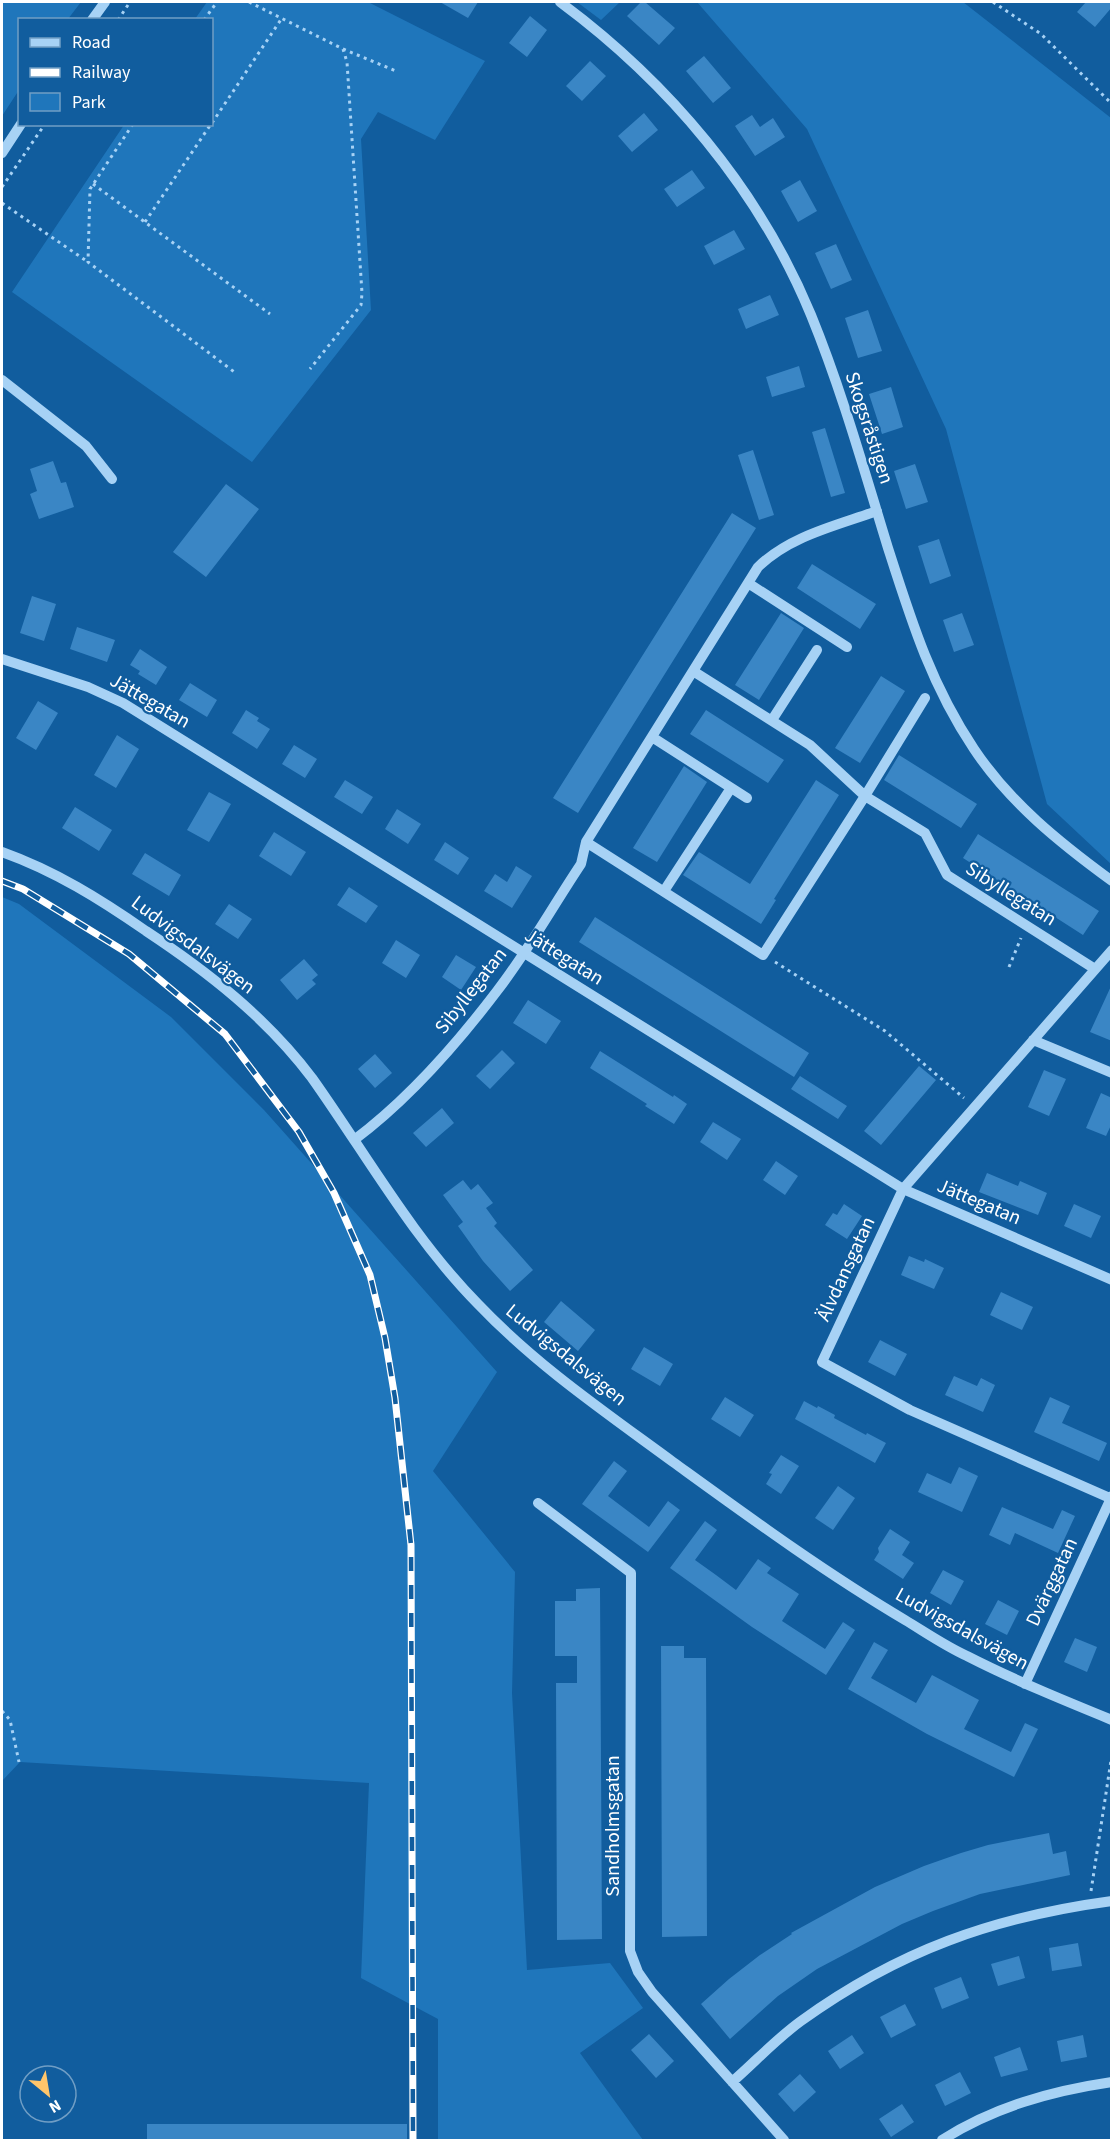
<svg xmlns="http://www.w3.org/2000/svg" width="1113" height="2142" viewBox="0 0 1113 2142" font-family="'Source Sans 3',sans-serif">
<rect width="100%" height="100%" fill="#115d9e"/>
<path fill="#1f76bb" d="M2,2H81L68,19L20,20L19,90L2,116Z
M207,2H368L485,61L435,140L378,112L361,139L371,310L252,462L12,292L124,125L212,124V20L195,19Z
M577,2H620L601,20Z
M697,2H963L1111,118V864L1047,804L946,429L807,129Z
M2,897L19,904L171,1017L264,1110L497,1372L433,1471L515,1572L512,1693L527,1970L610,1963L643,2008L580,2053L643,2140H438V2019L361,1978L369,1783L20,1762L2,1781Z"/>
<path fill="#3a86c5" d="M440,2H478L468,18Z
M641,2H645L675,28L659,45L627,16Z
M1086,2H1112V7L1095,27L1077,12Z
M530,16L547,30L527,57L509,43Z
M704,56L731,88L713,103L686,71Z
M590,61L606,76L582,101L566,86Z
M644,113L658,130L632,152L618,136Z
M752,115L760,127L773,118L785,137L755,156L735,126Z
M692,170L705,188L677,207L664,189Z
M800,180L817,211L798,222L781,191Z
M734,230L745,249L714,265L704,246Z
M836,244L852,280L831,289L815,253Z
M770,295L779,315L746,329L738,309Z
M868,310L882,351L858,358L845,318Z
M799,366L805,387L772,397L766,377Z
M891,387L903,427L882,434L869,394Z
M825,428L845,493L831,497L812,432Z
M753,450L774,515L759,520L738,455Z
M53,461L61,483L66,482L74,507L39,519L30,494L37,491L30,469Z
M915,464L928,502L906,509L894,471Z
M226,484L259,509L206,577L173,552Z
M732,513L756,528L578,813L553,798Z
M939,539L951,576L930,584L918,546Z
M812,564L876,604L860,629L797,588Z
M32,596L56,604L44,641L20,633Z
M781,613L804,628L759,700L735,685Z
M962,613L974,645L954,652L943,620Z
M77,627L115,640L107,662L70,649Z
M140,649L167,667L156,685L138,674L140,671L130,665Z
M881,676L905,691L860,763L835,748Z
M190,683L217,700L207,717L179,700Z
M38,701L58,713L36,750L16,738Z
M246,710L259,718L257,721L270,729L257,749L232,733Z
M706,710L784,760L768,783L690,734Z
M117,735L139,749L116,788L94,775Z
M294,745L317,759L305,778L282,764Z
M899,755L977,804L961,828L884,780Z
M684,766L707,782L657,862L633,848Z
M345,780L373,797L362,814L334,797Z
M816,780L839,795L774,899L776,900L761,924L683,875L699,852L750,884Z
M209,792L231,804L209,842L187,830Z
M75,807L112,830L99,851L62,828Z
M397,809L421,824L408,844L385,829Z
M274,832L306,852L291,876L259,856Z
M978,834L1099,911L1083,935L963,858Z
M445,842L469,858L458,875L434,860Z
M145,853L181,875L169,896L132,874Z
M516,866L532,876L512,908L484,891L495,874L507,882Z
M349,887L378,906L366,923L337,905Z
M229,904L252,919L238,939L215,924Z
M595,917L809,1053L794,1077L579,942Z
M396,940L420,955L406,978L382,963Z
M456,955L476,967L461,990L442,977Z
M304,959L318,975L312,980L316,984L297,1000L280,980Z
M1112,984V1041L1090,1032Z
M528,1000L561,1021L546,1044L513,1023Z
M502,1050L515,1063L490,1089L476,1076Z
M600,1051L673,1097L674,1095L687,1104L674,1124L645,1106L647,1104L590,1068Z
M375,1054L392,1073L375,1088L358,1069Z
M919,1066L936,1080L881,1145L864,1131Z
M1044,1070L1066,1079L1049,1116L1028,1107Z
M800,1076L847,1106L838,1119L791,1089Z
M1101,1093L1112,1098V1123L1106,1136L1086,1128Z
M442,1108L454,1123L426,1147L413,1133Z
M713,1122L741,1139L727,1160L700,1142Z
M776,1161L798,1176L785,1195L763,1180Z
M987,1173L1018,1186L1020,1181L1047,1193L1038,1215L979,1192Z
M463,1180L471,1190L478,1184L493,1203L486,1208L497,1223L494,1226L533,1270L510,1291L483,1261L458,1226L463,1222L443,1195Z
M844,1204L862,1216L847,1239L825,1225L833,1213L837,1215Z
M1074,1204L1101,1216L1091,1238L1064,1226Z
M909,1256L924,1262L925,1259L944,1268L934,1289L901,1275Z
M1001,1292L1033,1307L1022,1330L990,1315Z
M561,1301L595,1330L578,1351L544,1322Z
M880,1340L907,1354L895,1376L868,1362Z
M644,1347L673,1364L660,1386L631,1369Z
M954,1376L977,1386L981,1378L995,1385L983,1412L945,1395Z
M725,1397L754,1415L740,1437L711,1419Z
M1050,1397L1070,1406L1062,1423L1107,1443L1099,1461L1034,1432Z
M804,1401L817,1408L818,1406L835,1415L834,1418L866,1435L867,1433L886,1443L875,1463L795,1419Z
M781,1455L799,1466L781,1494L766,1484L772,1474L769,1473Z
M614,1461L627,1471L608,1496L649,1527L668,1501L680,1510L648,1552L582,1504Z
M959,1467L978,1476L962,1512L918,1492L927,1473L951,1484Z
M838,1486L855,1498L833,1530L815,1518Z
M1002,1507L1053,1529L1062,1510L1075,1516L1058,1553L1015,1533L1010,1545L989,1535Z
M705,1521L717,1530L695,1560L716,1575L736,1590L758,1559L771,1568L767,1573L799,1594L782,1621L825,1649L843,1622L855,1630L826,1675L752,1627L670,1568Z
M890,1529L910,1542L902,1555L914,1563L903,1579L874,1560L879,1552L878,1548Z
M943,1570L964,1581L951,1605L930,1593Z
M600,1588L602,1939L557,1940L556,1683H577V1656H555V1601H576V1589Z
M998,1600L1019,1611L1007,1635L985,1624Z
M1075,1638L1097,1647L1087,1672L1064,1662Z
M874,1642L888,1650L871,1678L916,1703L932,1675L979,1700L964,1729L1011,1752L1025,1723L1038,1729L1014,1777L927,1734L848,1689Z
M661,1646H684V1658H706L707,1936L662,1937Z
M1049,1833L1053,1854L1066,1851L1070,1875L980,1894L933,1911L902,1924L817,1969L778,1996L730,2039L701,2004L729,1979L760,1955L792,1934L791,1933L875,1887L924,1866L961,1853L988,1845Z
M1078,1943L1082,1966L1052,1971L1049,1948Z
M1019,1956L1025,1978L998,1986L991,1964Z
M961,1977L969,1998L942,2009L934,1988Z
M905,2004L916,2025L891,2038L880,2017Z
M649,2034L674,2061L656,2078L631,2050Z
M852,2035L864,2053L840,2069L828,2051Z
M1083,2035L1087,2057L1061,2062L1057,2041Z
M1020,2047L1028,2070L1001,2077L994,2057Z
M960,2072L971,2093L945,2106L935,2085Z
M800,2074L816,2092L794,2112L778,2094Z
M902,2104L914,2122L891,2137L879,2119Z
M147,2124H407V2140H147Z"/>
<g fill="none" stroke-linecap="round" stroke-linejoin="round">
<path stroke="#a7d2f5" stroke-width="3" stroke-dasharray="3 4.5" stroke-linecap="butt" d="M249,2L343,49L347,62L362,293L361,305L310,369
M993,2L1041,34L1112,104
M118,20L130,2
M204,20L217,2
M343,49L396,71
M212,123L282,18
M133,124L90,189L88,262L237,374
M93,184L270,314
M2,187L45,124
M2,203L88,262
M145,222L211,124
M775,962L885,1031L964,1098
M1009,967L1021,938
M2,1711L10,1720L19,1762
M1091,1891L1112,1754"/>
<path stroke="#a7d2f5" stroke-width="10" d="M560,2C668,82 759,189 811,315C842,391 864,470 888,548C911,620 931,685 974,749C1010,803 1060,843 1112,881
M92,20L105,2
M2,153L21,124
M2,380L86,446L112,479
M748,583L847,647
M2,659L88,687L123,703L903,1189L1112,1280
M925,698L865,796L925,833L947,875L1095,969
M772,720L817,650
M652,737L747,798
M586,842L763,955L865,796L810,745L693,671
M2,852C55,871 100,899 146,931C208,972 267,1018 312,1078C366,1154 412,1237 478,1304C536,1365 605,1412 673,1462C749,1517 824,1572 905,1620C925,1632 945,1646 967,1656C1014,1680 1063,1700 1112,1720
M664,891L731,788
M1112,950L903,1189L822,1362L910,1410L1112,1499
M1033,1040L1112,1073
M354,1140C409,1099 456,1045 497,991C528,951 553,906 581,864L586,842L758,567C790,536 835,526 877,511
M538,1503L631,1573L630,1951L638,1972L652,1992L784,2140
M1025,1684L1112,1496
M732,2082C755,2062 776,2039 801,2021C898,1951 993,1917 1112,1901
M942,2140C994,2107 1051,2091 1112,2082"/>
<g stroke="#fff" stroke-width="7">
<path id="rail" d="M2,881L23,889L129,954L225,1034L299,1132L334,1193L370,1275L385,1338L395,1398L411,1545L413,2140"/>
</g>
<use href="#rail" stroke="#115d9e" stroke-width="4.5" stroke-dasharray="14" stroke-linecap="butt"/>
</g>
<g text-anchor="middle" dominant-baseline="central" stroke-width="4.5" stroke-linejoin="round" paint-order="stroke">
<g font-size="20" fill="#fff" stroke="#115d9e">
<text transform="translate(869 428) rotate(72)">Skogsråstigen</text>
<text transform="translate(150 701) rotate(30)">Jättegatan</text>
<text transform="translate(1011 894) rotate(32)">Sibyllegatan</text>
<text transform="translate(193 945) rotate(37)">Ludvigsdalsvägen</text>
<text transform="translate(564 957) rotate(32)">Jättegatan</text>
<text transform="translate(471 991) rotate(-52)">Sibyllegatan</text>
<text transform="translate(979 1202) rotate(23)">Jättegatan</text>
<text transform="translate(846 1269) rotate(-65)">Älvdansgatan</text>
<text transform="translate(566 1355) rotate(39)">Ludvigsdalsvägen</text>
<text transform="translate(1052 1582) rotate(-65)">Dvärggatan</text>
<text transform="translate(962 1629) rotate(29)">Ludvigsdalsvägen</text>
<text transform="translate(613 1826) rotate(-90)">Sandholmsgatan</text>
</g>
</g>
<rect width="1113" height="2142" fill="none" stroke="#ffffff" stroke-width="6"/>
<rect x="18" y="18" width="195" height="108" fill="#115d9e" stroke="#709ec5" stroke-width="1.5"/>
<rect x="30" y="38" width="30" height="9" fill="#a7d2f5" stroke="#709ec5" stroke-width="1.5"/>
<text x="72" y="48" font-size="18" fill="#ffffff">Road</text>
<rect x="30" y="68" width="30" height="9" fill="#ffffff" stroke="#709ec5" stroke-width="1.5"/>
<text x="72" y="78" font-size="18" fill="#ffffff">Railway</text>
<rect x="30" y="93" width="30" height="18" fill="#1f76bb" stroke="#709ec5" stroke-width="1.5"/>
<text x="72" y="108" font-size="18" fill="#ffffff">Park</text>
<g transform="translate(48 2094) rotate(150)"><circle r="28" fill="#115d9e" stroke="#709ec5" stroke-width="1.5"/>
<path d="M0-4.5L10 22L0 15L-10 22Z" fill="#ffc56b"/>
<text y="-9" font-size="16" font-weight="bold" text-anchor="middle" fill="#ffffff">N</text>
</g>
</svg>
